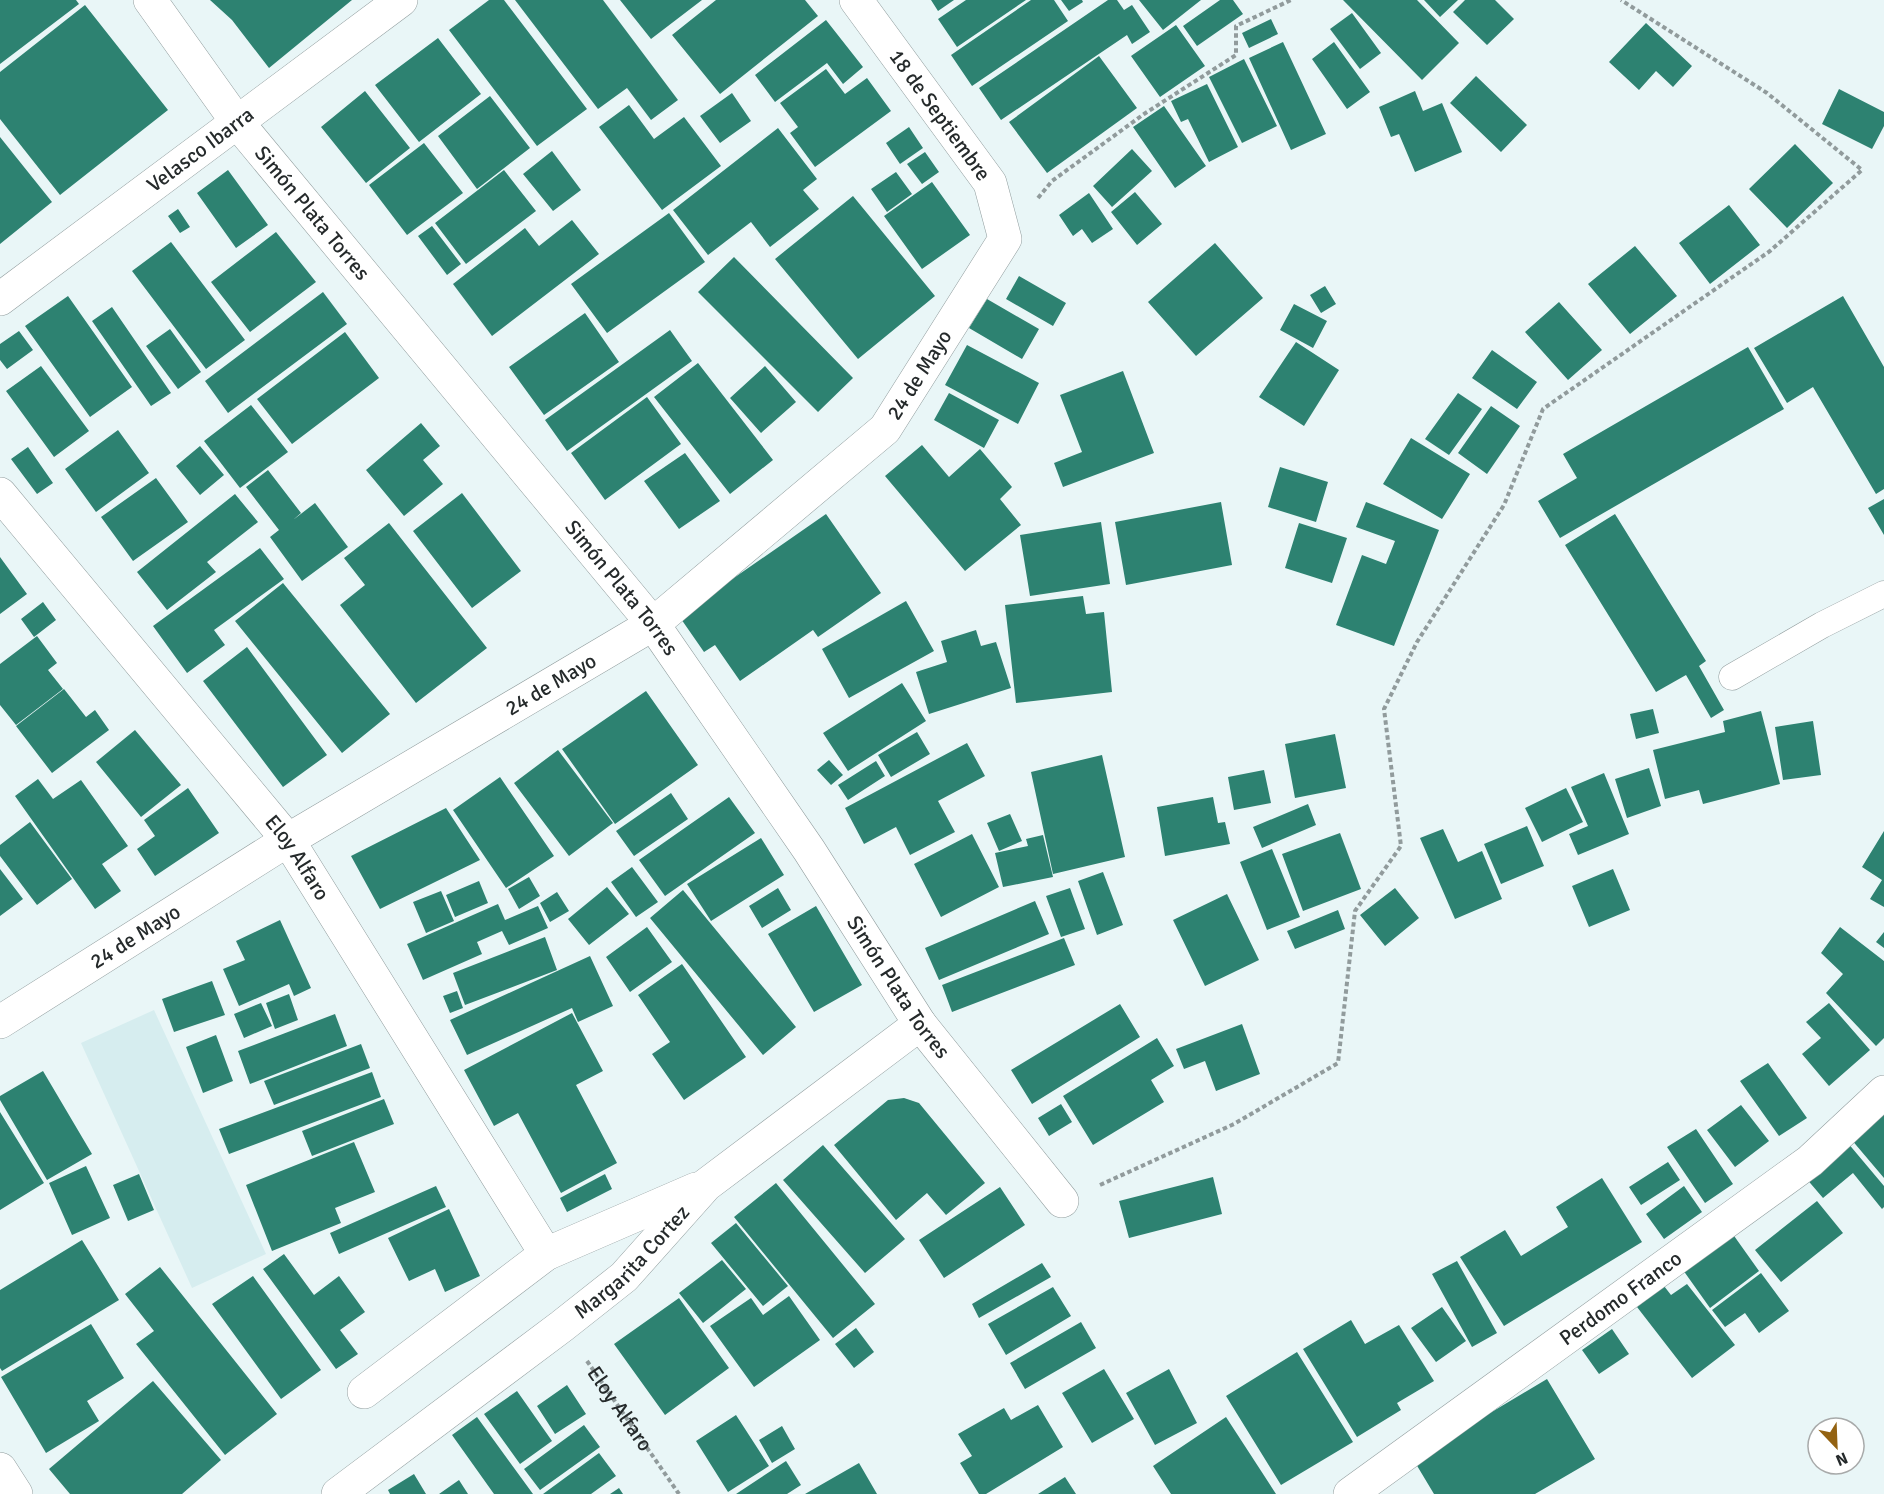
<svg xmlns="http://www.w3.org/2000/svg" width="1884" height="1494" viewBox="0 0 1884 1494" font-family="Signika,sans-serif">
<rect width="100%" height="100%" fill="#e9f6f7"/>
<path fill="#d6edef" d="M154,1010L266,1254L192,1288L81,1043Z"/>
<path fill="#2d8271" d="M0,0H76L79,4L0,64Z
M210,0H352L269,68L232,20Z
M489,0H504L587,109L537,146L449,30Z
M515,0H603L678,100L651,120L627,88L598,109Z
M620,0H702L651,39Z
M716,0H805L818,16L720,94L672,35Z
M931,0H954L938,11Z
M966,0H1026L957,47L938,19Z
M1031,0H1054L1068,21L972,86L951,55Z
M1061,0H1082L1083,2L1069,11Z
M1108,0H1117L1124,10L1132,5L1150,32L1132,44L1127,35L1001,120L979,88Z
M1139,0H1201L1163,30Z
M1220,0H1233L1243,14L1197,46L1183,26Z
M1343,0H1417L1459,43L1422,80Z
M1424,0H1458L1440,17Z
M1465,0H1495L1514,19L1487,45L1453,12Z
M85,5L168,110L60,195L0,119V72Z
M1352,13L1381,53L1360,69L1330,29Z
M1271,19L1278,34L1249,48L1242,33Z
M826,20L863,67L843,84L827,63L775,102L755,75Z
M1646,23L1692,66L1673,87L1656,71L1639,90L1609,62Z
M1176,25L1205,66L1160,97L1131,56Z
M438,38L481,94L419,142L375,85Z
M1283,42L1326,134L1291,150L1249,58Z
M1334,42L1370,92L1347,109L1312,59Z
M1099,56L1137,108L1047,173L1009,122Z
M1244,59L1277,126L1242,143L1209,77Z
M826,69L845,94L867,78L891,111L815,167L790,133L798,127L780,103Z
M1476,76L1527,125L1501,152L1450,103Z
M1207,84L1238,147L1209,162L1188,119L1181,122L1171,101Z
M1839,89L1884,112V126L1872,149L1822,124Z
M365,91L410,148L366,183L321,127Z
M1415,91L1423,111L1442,103L1462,152L1415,172L1399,134L1391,137L1379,107Z
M732,93L751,121L720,143L700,116Z
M490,96L530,148L477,189L438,136Z
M629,105L654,139L684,117L721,166L662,210L599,127Z
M1164,106L1206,166L1175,188L1133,127Z
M909,127L923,148L900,164L886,143Z
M778,128L817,179L803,190L819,209L770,247L751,222L708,255L673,210Z
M0,137L52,202L0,244Z
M424,143L463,193L407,235L369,185Z
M1795,144L1833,183L1787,228L1749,189Z
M1132,149L1152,171L1112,207L1093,186Z
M552,151L581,190L553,211L523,174Z
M925,152L939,172L922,184L907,164Z
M228,170L268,225L236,248L197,193Z
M504,170L536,211L466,264L435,223Z
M896,172L912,194L887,212L871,189Z
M932,182L970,235L922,269L884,216Z
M1135,192L1162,224L1137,245L1111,212Z
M1089,193L1113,229L1092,243L1082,229L1073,236L1059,215Z
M853,196L935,296L858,359L775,259Z
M1729,205L1760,245L1710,284L1679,243Z
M178,209L190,227L180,233L168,216Z
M669,213L705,262L607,333L571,284Z
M572,220L599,254L492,336L453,284L525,228L539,246Z
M432,226L461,264L447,275L418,236Z
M276,232L316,282L250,332L211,282Z
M171,242L245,340L206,369L132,271Z
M1215,243L1263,298L1196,356L1148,302Z
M1635,246L1677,296L1630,334L1588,284Z
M734,257L853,378L818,412L698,292Z
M1019,276L1066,303L1053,326L1006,299Z
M1325,286L1336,304L1321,313L1310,295Z
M323,292L347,324L228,413L205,381Z
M68,296L132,387L90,417L25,326Z
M1843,296L1884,367V489L1876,494L1813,387L1787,403L1754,348Z
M987,299L1039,329L1022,359L969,328Z
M1559,302L1602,350L1568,380L1525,332Z
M1294,304L1327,321L1313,348L1280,330Z
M112,307L171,393L151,406L92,321Z
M585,313L619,362L544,415L509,367Z
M170,329L201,372L178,389L146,346Z
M670,330L692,361L567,451L545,420Z
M19,331L33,350L7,369L0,360V344Z
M345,332L379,378L292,444L257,399Z
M1296,342L1339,370L1304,426L1259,397Z
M967,345L1039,383L1018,424L945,385Z
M1748,347L1784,409L1560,538L1538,501L1577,478L1563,454Z
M1492,350L1537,382L1517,409L1472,378Z
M698,363L773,460L730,494L654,397Z
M41,366L89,431L54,457L6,391Z
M765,366L796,402L761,433L730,398Z
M1123,371L1154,453L1063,487L1054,463L1082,452L1060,395Z
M949,393L999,420L984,448L934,420Z
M1458,393L1482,409L1449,455L1425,439Z
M647,397L681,444L605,500L571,453Z
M251,405L288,452L240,488L204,441Z
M1491,406L1520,426L1487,474L1458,453Z
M421,423L440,446L423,460L443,484L404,516L366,470Z
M118,430L149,473L96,512L65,469Z
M1411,438L1470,474L1442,519L1383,484Z
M922,445L949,477L980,449L1012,487L1000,499L1021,525L965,571L885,476Z
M200,446L224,475L200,495L176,466Z
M28,447L53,483L37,494L11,459Z
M685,453L720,501L679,529L644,481Z
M1280,467L1328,482L1316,522L1268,507Z
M268,470L301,513L293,520L315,503L348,547L302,581L270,537L279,530L246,487Z
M156,478L188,522L133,561L101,517Z
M462,493L521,571L472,608L413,531Z
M235,494L258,522L207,562L216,572L167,610L137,572Z
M1884,499V535L1868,508Z
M1221,502L1232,565L1126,585L1115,522Z
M1366,502L1439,530L1394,646L1336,625L1362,555L1386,564L1395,541L1356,527Z
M826,514L881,593L818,637L813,630L740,681L715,645L704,652L679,616Z
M1615,514L1706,661L1699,666L1724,710L1711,718L1686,675L1656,692L1565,545Z
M1101,522L1110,584L1030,596L1020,535Z
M389,523L487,648L416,703L340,605L365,585L344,558Z
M1299,523L1347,538L1332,583L1285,568Z
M260,548L284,579L214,630L225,645L187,673L153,626Z
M0,557L27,594L0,614Z
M283,583L390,714L342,753L235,621Z
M1083,596L1086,614L1104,612L1112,692L1016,703L1005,605Z
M906,601L934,651L849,698L822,649Z
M43,602L56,620L34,637L21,619Z
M976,630L981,646L996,642L1011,688L929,714L916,672L947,662L941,641Z
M37,636L57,663L48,670L63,689L16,725L0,705V664Z
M247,647L327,755L283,787L203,681Z
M902,683L926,721L848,771L823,733Z
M64,689L86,717L95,710L109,730L52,773L16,726Z
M646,691L698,765L615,824L562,749Z
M1653,709L1659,733L1636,739L1630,714Z
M1761,711L1780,784L1703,804L1699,790L1665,799L1653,750L1725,732L1723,721Z
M1813,721L1821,775L1783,780L1775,727Z
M135,730L181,785L141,817L96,762Z
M917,732L930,754L891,777L878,755Z
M1335,734L1346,788L1295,798L1285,744Z
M967,743L985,776L938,801L955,832L910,855L896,827L864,844L845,808Z
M558,750L613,823L569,856L514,783Z
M1102,755L1125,857L1053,874L1031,772Z
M829,760L843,775L831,785L817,770Z
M876,761L885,776L848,800L838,785Z
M1649,768L1661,806L1627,818L1615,779Z
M1264,770L1271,803L1234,810L1228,777Z
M1604,773L1629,834L1578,855L1569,834L1588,826L1571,787Z
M500,777L554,856L506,888L453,810Z
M38,779L53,799L81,780L128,846L102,864L121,891L95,909L15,796Z
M188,788L219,833L155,876L137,849L155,836L144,820Z
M1566,788L1583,822L1542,842L1525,808Z
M671,793L688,819L634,856L616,831Z
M729,797L755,833L665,896L639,860Z
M1213,797L1218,823L1225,822L1230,844L1165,856L1157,807Z
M1308,804L1316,825L1262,848L1253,827Z
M446,808L480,860L380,909L351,856Z
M1010,814L1022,841L999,851L987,823Z
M30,822L72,879L37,905L0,856V845Z
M1527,826L1544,866L1501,884L1484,844Z
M1443,829L1458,862L1482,851L1502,899L1455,919L1420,838Z
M1884,831V907L1870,899L1882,880L1862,867Z
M1340,833L1361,889L1303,911L1282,854Z
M972,834L999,887L941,917L914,864Z
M1043,835L1053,877L1003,887L995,853L1028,846L1026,839Z
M761,838L784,875L711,921L687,884Z
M1272,849L1300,917L1267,930L1240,862Z
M632,867L658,902L636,917L611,882Z
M0,869L23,899L0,916Z
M1613,869L1630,910L1589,927L1572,886Z
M1103,872L1123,925L1097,935L1078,881Z
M529,877L540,896L519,909L508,889Z
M479,881L488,903L455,917L446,895Z
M607,887L629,914L589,945L568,919Z
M778,888L791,910L762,928L749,906Z
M1070,888L1085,929L1061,937L1046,896Z
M1395,888L1419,918L1385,946L1360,915Z
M683,890L796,1027L763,1055L650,918Z
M441,891L454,921L426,933L413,902Z
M557,892L569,911L550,922L540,903Z
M1227,894L1259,960L1205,986L1173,920Z
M1035,901L1049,934L939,980L925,948Z
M498,904L505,920L538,906L548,928L509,945L502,931L477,942L482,954L423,980L407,944Z
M816,906L862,985L814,1012L768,934Z
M1338,910L1345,929L1295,949L1287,931Z
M280,920L311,988L294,996L289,984L239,1006L223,969L245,960L236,941Z
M647,927L672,962L630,992L606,957Z
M1840,927L1884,961V1038L1876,1046L1826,993L1843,974L1821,953Z
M1884,932V948L1876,942Z
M545,937L557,970L465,1005L453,973Z
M1064,938L1075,965L952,1012L942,985Z
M590,956L613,1006L578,1022L572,1008L467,1055L450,1020Z
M682,964L746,1057L684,1100L652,1054L670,1042L638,995Z
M212,981L225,1015L174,1032L162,999Z
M457,991L463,1008L450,1013L443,996Z
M289,994L298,1020L275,1029L266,1003Z
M261,1003L272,1026L244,1038L234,1014Z
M1829,1003L1870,1050L1829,1086L1802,1054L1821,1038L1806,1022Z
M1120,1004L1140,1037L1032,1104L1011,1070Z
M572,1013L603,1071L576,1085L617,1163L561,1193L518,1113L494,1126L464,1070Z
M335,1014L347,1046L250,1084L238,1051Z
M1242,1024L1260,1074L1216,1091L1205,1061L1184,1069L1176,1049Z
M216,1035L233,1081L203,1093L186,1047Z
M1157,1038L1174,1066L1151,1080L1164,1102L1093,1145L1063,1096Z
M361,1044L370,1068L274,1105L264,1081Z
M1768,1063L1807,1118L1779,1136L1740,1081Z
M43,1071L92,1154L47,1180L0,1100V1096Z
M372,1072L381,1097L229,1154L219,1129Z
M904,1098L919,1103L985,1183L946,1215L927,1193L896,1220L834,1145L888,1100Z
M384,1099L394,1124L312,1156L302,1131Z
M1884,1100V1178L1845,1132Z
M1061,1104L1072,1122L1049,1136L1038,1118Z
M1741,1105L1769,1141L1735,1167L1707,1130Z
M0,1112L44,1183L0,1210Z
M1696,1129L1733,1184L1705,1203L1667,1147Z
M354,1142L375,1192L335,1208L341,1223L272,1251L246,1185Z
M1847,1142L1884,1186V1207L1882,1209L1853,1173L1823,1198L1805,1177Z
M823,1145L905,1239L865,1273L783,1180Z
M1668,1162L1680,1180L1641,1205L1629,1187Z
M86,1166L110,1218L72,1235L49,1183Z
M139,1174L154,1210L128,1221L113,1185Z
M605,1174L612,1189L567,1212L560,1198Z
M1213,1177L1222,1214L1129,1238L1119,1201Z
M1602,1178L1642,1242L1504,1326L1460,1257L1505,1230L1521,1256L1568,1227L1556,1207Z
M776,1183L875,1304L833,1338L734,1217Z
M436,1186L446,1207L339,1254L330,1233Z
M1684,1186L1702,1212L1664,1239L1646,1214Z
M1000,1187L1025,1225L944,1278L919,1240Z
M1817,1201L1843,1233L1781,1282L1755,1250Z
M449,1209L480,1276L445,1292L435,1269L409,1281L388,1238Z
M736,1223L788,1286L763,1306L711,1243Z
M1732,1233L1759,1271L1710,1308L1683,1270Z
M82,1240L119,1300L2,1371L0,1368V1290Z
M284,1254L314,1295L339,1276L365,1312L340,1330L358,1354L336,1369L263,1269Z
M722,1260L746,1289L703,1323L679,1293Z
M1457,1261L1497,1333L1472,1347L1432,1274Z
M1042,1263L1051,1277L979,1318L972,1304Z
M160,1267L277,1414L225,1455L136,1344L154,1331L125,1294Z
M1761,1273L1789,1311L1759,1333L1745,1313L1725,1327L1712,1310Z
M253,1276L321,1370L281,1399L212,1304Z
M1687,1284L1735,1345L1692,1378L1637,1307L1664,1286L1671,1295Z
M1053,1287L1071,1316L1006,1355L988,1324Z
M789,1296L820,1340L754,1387L710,1326L751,1298L763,1315Z
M679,1298L729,1368L665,1415L614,1344Z
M1442,1307L1466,1341L1436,1362L1411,1328Z
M1351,1320L1365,1344L1399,1325L1434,1381L1397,1403L1401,1410L1357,1437L1303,1349Z
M1081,1322L1096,1348L1025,1389L1010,1363Z
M91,1324L124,1378L87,1401L99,1421L46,1453L1,1377Z
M856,1328L874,1352L854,1368L835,1344Z
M1612,1329L1629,1354L1599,1374L1582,1350Z
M1297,1352L1353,1442L1281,1485L1226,1396Z
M1104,1369L1134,1419L1092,1443L1062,1393Z
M1169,1369L1197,1423L1155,1445L1126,1393Z
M1547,1379L1595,1459L1535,1494H1434L1413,1459Z
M153,1381L221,1460L182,1494H70L49,1469Z
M567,1385L586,1414L555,1434L537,1406Z
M517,1391L552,1441L520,1464L484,1414Z
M1038,1405L1063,1447L986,1494H979L960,1463L972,1456L958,1434L1004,1408L1011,1420Z
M736,1415L769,1466L728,1492L696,1441Z
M477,1417L533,1494H494L452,1435Z
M1226,1417L1276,1494H1171L1153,1466Z
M584,1425L600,1447L540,1490L524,1469Z
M782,1426L795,1449L772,1463L759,1440Z
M599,1453L616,1476L591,1494H543Z
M786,1461L801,1485L787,1494H736Z
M859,1463L877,1494H805Z
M414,1474L426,1494H390L388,1490Z
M1065,1477L1076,1494H1038Z
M459,1480L468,1494H439Z
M619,1488L623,1494H610Z"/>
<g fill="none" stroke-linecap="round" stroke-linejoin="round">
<g stroke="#929e9f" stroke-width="27">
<path id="service" d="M1732,677L1822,625L1884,594"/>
</g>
<g stroke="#929e9f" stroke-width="34">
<g id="minor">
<path id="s2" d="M150,0L237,122L653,624L809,850L920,1024L1062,1201"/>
<path id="s3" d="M0,299L401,0"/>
<path id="s4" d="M0,494L288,840L546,1254"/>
<path id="s5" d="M0,1022L288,840L653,624L885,429L1005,239L990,183L856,0"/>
<path d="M364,1392L546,1254L696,1189"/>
<path d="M0,1469L16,1494"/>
<path id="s6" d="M338,1494L562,1326L624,1277L706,1185L920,1024"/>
<path id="s7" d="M1350,1494L1810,1161L1884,1092"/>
</g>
</g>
<g stroke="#919b9c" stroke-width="4" stroke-dasharray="4.5 3" stroke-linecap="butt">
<path d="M1038,198L1052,181L1144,114L1236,55V26L1291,0"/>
<path d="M1100,1185L1234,1124L1338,1063L1355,911L1401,846L1384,709L1417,642L1504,505L1543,409L1770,251L1862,170L1767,93L1621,0"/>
<path id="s1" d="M587,1361L679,1494"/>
</g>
<use href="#service" stroke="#fff" stroke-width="26"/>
<use href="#minor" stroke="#fff" stroke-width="33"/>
</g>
<g text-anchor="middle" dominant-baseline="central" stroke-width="4.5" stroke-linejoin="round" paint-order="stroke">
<g font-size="21" fill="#252a2b" stroke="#fff">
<text transform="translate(940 115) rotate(54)">18 de Septiembre</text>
<text stroke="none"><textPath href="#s3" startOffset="250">Velasco Ibarra</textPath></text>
<text stroke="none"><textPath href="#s2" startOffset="268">Simón Plata Torres</textPath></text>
<text stroke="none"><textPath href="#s5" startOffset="1132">24 de Mayo</textPath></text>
<text stroke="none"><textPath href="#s2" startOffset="754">Simón Plata Torres</textPath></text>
<text stroke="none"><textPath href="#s5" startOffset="646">24 de Mayo</textPath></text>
<text stroke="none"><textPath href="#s4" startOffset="470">Eloy Alfaro</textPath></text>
<text stroke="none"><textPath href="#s5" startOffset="160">24 de Mayo</textPath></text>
<text stroke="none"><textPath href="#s2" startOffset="1240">Simón Plata Torres</textPath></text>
<text stroke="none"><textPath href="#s6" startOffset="375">Margarita Cortez</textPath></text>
<text stroke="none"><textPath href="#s7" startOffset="334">Perdomo Franco</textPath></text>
<text stroke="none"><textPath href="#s1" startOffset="58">Eloy Alfaro</textPath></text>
</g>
</g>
<g transform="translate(1836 1446) rotate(157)"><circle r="28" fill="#ffffff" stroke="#a8aaaa" stroke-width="1.5"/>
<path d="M0-4.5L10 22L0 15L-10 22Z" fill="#936211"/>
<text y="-9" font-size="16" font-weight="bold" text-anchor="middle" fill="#252a2b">N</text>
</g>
</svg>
